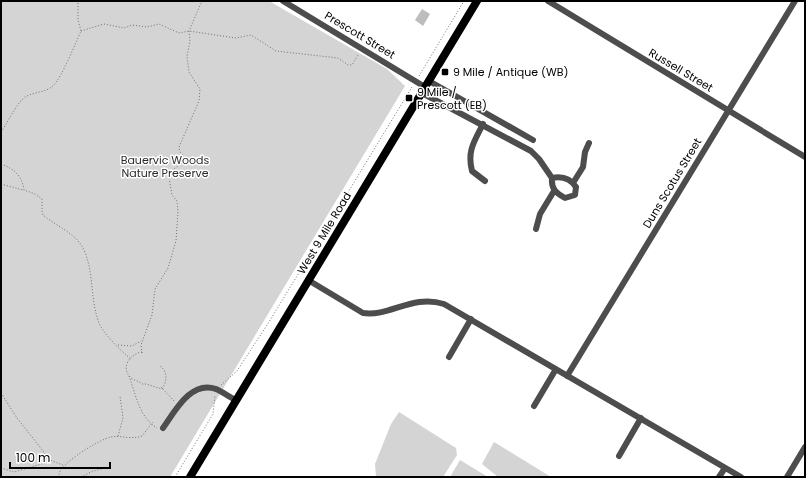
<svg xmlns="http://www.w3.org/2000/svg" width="806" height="478" viewBox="0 0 806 478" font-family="Poppins,sans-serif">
<rect width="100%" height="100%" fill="#fff"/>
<path fill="#d4d4d4" d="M1,1H269L387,69L405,86L170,477H1Z
M399,412L456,448L457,455L443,477H376L375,464L391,424Z
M494,442L551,477H498L482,464Z
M460,460L488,477H450Z"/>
<path fill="#bdbdbd" d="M422,9L430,14L423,26L415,20Z"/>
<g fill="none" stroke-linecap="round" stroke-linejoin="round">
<path stroke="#6f6f6f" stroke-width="1" stroke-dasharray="1 2" stroke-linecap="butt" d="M81,31L104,24L124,28L132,25L147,27L159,24L179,33L189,31L236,38L251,35L276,51L338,58L348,65H352L358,55
M419,76L464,1
M1,132C8,122 18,100 27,96C35,92 46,92 53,86C62,77 75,44 81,31L78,20V1
M1,164C14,169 22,175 24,190L35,194L42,199V211L43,215C56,226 75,233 83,248C94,270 90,297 98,320C101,332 121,351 131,359
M1,184L23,190
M118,345L132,346L141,341
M142,352C130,354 120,367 131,378C135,381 139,381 142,384H146L162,389C167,382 168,371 160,366
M142,353L141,345L152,315L155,289L168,268L176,241L178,211L177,201L172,195L169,178L174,169L182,163L183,155L180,152L179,147L199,101L200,89L189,72L187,56L190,41L189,31L202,1
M129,376C136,395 139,417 157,428
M221,385L237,371L269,322L412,87
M161,387L174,401
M1,393L17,418L47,456L52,461L63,465
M118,436L123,418L120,396
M1,468L14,472L52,461
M61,477L59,474C61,463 100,439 111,437C121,435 131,440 142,436L153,422
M81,477L93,471L105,468
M175,477L213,414L215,396"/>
<path stroke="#4d4d4d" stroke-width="6" d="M283,1L425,87
M548,1L805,157
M429,81L533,140
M422,93L531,151L539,159L552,178C551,189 556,193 565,198L575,195L576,187C570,178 562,176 552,178
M483,124C474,142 467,151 472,171L485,181
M573,183L583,167L585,152L589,143
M536,229L540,214L554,191
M308,280L363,313C390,317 412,294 444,304L741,477
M449,357L471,319
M567,376L795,1
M534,406L556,369
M163,428C175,411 191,380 216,389C223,392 229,397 236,400
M619,456L641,418
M719,477L725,468
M787,477L805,447"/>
<path stroke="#000" stroke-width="8" d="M190,477L477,1"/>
</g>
<g fill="#000" stroke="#fff" stroke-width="1.5">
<rect x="441" y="68" width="8" height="8" rx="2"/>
<rect x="405" y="94" width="8" height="8" rx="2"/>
</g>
<g text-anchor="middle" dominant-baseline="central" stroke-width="3" stroke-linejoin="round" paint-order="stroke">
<g font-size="11" fill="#000" stroke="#fff">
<text transform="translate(360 35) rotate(31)">Prescott Street</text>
<text transform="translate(681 70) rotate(31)">Russell Street</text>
<text transform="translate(672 183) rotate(-59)">Duns Scotus Street</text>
<text transform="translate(324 233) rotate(-59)">West 9 Mile Road</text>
</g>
<g font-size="11" fill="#000" stroke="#fff" text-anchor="start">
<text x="453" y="72">9 Mile / Antique (WB)</text>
<text x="417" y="92">9 Mile /<tspan x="417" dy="13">Prescott (EB)</tspan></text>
</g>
<g font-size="11" fill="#2b2b2b" stroke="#fff">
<text x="165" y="160">Bauervic Woods<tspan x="165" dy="13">Nature Preserve</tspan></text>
</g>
</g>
<rect width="806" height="478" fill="none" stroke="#000000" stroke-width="4"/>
<path d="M10 462v6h100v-6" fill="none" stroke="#000000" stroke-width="2"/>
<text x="16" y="462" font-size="12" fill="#000000" stroke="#ffffff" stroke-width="3" paint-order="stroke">100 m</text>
</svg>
